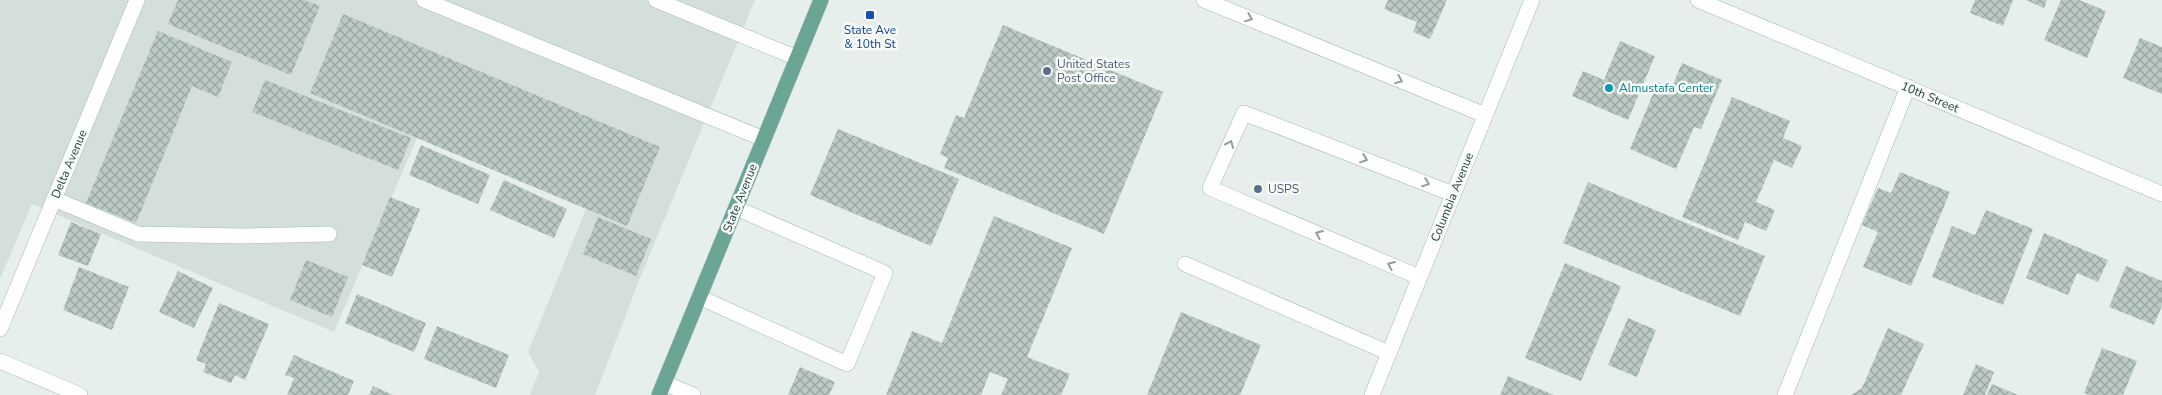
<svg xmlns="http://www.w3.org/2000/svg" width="2162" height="395" viewBox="0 0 2162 395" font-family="'Nunito Sans',sans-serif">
<defs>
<pattern id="building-cross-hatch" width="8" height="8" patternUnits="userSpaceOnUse" patternTransform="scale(1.25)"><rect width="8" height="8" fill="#bbcac4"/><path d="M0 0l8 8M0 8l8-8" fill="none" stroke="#98a6a0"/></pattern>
</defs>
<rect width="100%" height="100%" fill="#e6efeb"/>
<path fill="#d4dfda" d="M0,0H755L638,283L595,395H530L539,372L528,352L586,209L417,138L334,332L32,204L0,279Z"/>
<path fill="url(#building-cross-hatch)" d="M178,0H304L320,6L291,75L168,24Z
M1388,0H1447L1430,39L1413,32L1417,22L1384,9Z
M1975,0H2013L2003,26L1970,13Z
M2026,0H2047L2044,8Z
M2061,0H2079L2106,11L2087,58L2044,40Z
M343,14L660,147L627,226L310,93Z
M1003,25L1163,92L1104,234L944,168L948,158L940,154L956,115L964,118Z
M158,31L232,62L218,97L192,86L136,223L86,203Z
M2140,38L2162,47V94L2123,78Z
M1620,41L1655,56L1628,120L1572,96L1583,71L1604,80Z
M1682,63L1722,80L1701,129L1694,127L1676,169L1630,149L1658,82L1672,87Z
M265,80L411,138L398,170L252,112Z
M1732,97L1790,121L1783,138L1802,146L1792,168L1774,160L1756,202L1775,210L1766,231L1745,222L1738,240L1682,217Z
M838,129L959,179L931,246L810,195Z
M421,145L490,175L478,204L409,175Z
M1900,172L1950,192L1911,286L1863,267L1878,232L1862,225L1878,188L1891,193Z
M504,180L567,209L554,238L490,210Z
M1588,182L1765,256L1740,316L1563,243Z
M390,197L420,209L392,277L362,265Z
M1986,210L2033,229L2003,305L1932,277L1952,226L1975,235Z
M994,216L1072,248L1027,357L1070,374L1061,395H1001L1008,379L990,372L981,395H886L912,331L942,343Z
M598,217L651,239L636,276L583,254Z
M71,222L101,234L88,266L58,255Z
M2044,233L2108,260L2098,282L2077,273L2068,295L2026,278Z
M306,260L348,277L332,317L290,300Z
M1565,263L1621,286L1581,381L1525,358Z
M2126,266L2162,281V306L2154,325L2109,307Z
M79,267L129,287L112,330L63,310Z
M178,271L213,288L194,328L159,312Z
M357,294L426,323L414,352L345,323Z
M219,303L269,324L245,380L235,375L231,383L203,372L206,364L196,360Z
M1181,312L1261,345L1240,395H1147Z
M1628,318L1656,330L1637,377L1608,365Z
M437,326L509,355L496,388L424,359Z
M1888,328L1924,344L1901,395H1851L1862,388Z
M2102,348L2137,361L2123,395H2089L2084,393Z
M294,355L354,381L348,395H287L294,378L285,375Z
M1976,364L1994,372L1985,395H1963Z
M800,367L835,382L829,395H788Z
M1508,376L1554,395H1500Z
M1992,384L2018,395H1987Z
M373,386L393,395H369Z"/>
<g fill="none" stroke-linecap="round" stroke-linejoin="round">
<g stroke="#a8b8b2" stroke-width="16">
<path id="service" d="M424,0L764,139
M656,0L797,58
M1204,0L1485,115
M54,199L138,234L242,236L329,234
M1185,264L1389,353
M1419,277L1210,188L1244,113L1453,194
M699,297L847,364L885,273L736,208
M664,383L693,395
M1785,395L1908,87"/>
</g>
<g stroke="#a8b8b2" stroke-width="16">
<path id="minor" d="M1698,0L2162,194
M0,329L137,0
M0,361L80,395
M1372,395L1532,0"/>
</g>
<g stroke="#c2cac8" stroke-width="16">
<path id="primary" d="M659,395L821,0"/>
</g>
<use href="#service" stroke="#fff" stroke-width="15"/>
<use href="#minor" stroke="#fff" stroke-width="15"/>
<use href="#primary" stroke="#6aa596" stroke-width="15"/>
</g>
<defs><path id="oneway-chevron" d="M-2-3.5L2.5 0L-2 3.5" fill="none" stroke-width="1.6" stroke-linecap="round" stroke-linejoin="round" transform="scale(1.25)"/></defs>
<g stroke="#92a09c">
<use href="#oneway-chevron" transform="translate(1249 18) rotate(22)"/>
<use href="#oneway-chevron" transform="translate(1399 80) rotate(22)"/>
<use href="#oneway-chevron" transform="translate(1230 144) rotate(-66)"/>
<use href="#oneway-chevron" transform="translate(1364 159) rotate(21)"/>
<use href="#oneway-chevron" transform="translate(1426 183) rotate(21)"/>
<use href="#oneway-chevron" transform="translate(1319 234) rotate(-157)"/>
<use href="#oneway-chevron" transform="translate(1391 265) rotate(-157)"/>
</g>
<rect fill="#1a4fb4" stroke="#f7fbf9" stroke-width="2" x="865" y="10" width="10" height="10" rx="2.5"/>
<g fill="#5c6f8a" stroke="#f7fbf9" stroke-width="2">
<circle cx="1047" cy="71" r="5"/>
<circle cx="1258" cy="189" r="5"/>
</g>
<circle fill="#0f9aa8" stroke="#f7fbf9" stroke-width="2" cx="1609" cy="88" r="5"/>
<g text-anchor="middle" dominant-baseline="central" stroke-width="5" stroke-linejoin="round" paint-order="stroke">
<g font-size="12" fill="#164399" stroke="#f7fbf9">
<text x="870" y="30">State Ave<tspan x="870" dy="14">&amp; 10th St</tspan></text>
</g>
<g font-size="12" fill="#4e5e75" stroke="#f7fbf9" text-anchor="start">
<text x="1057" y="64">United States<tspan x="1057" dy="14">Post Office</tspan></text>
<text x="1268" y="189">USPS</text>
</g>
<g font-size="12" fill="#0d838f" stroke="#f7fbf9" text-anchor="start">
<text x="1619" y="88">Almustafa Center</text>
</g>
<g font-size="12" fill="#24423a" stroke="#f7fbf9">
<text transform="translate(1930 97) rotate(23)">10th Street</text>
<text transform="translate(69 164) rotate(-67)">Delta Avenue</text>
<text transform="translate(1452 197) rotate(-68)">Columbia Avenue</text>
<text transform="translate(740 198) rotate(-68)">State Avenue</text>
</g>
</g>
</svg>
